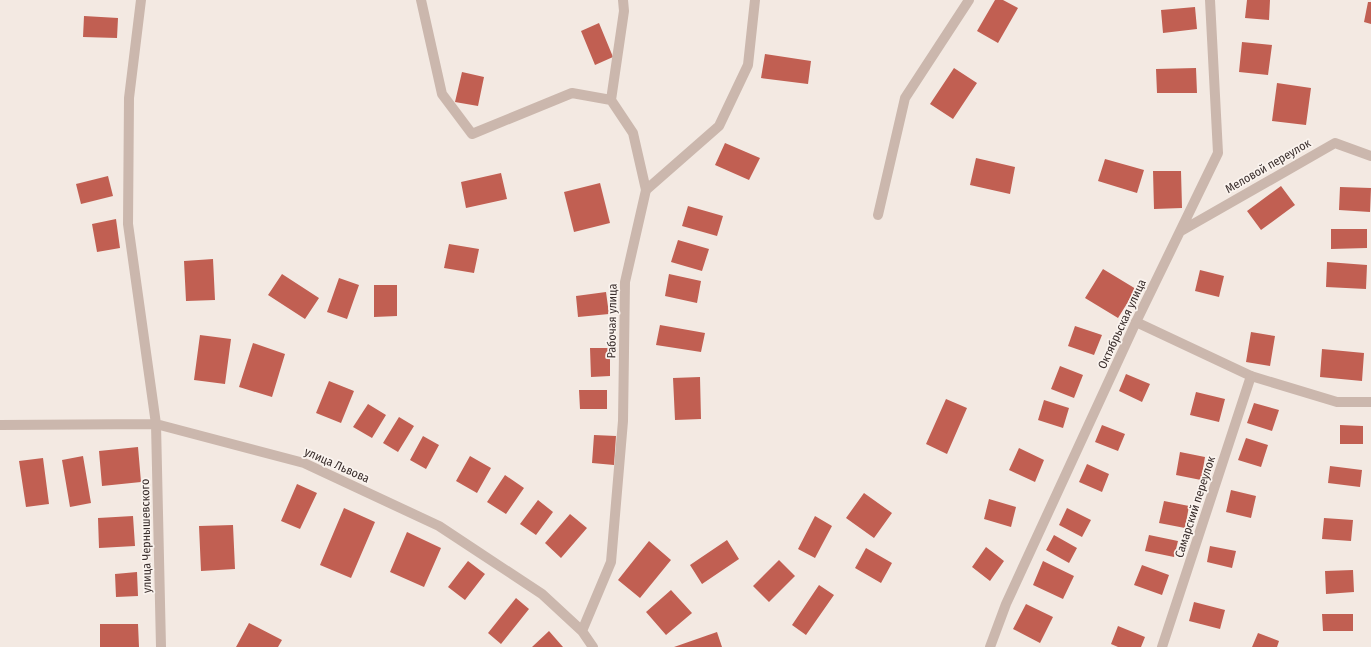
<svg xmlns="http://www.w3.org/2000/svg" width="1371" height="647" viewBox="0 0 1371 647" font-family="'Fira Sans Condensed',sans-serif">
<rect width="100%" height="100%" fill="#f3e9e2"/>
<path fill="#c15f52" d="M995,0H1003L1018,8L998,43L977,31Z
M1247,0H1270L1269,20L1245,18Z
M1368,2H1371V24L1364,22Z
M1195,7L1197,29L1163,33L1161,10Z
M84,16L118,18L117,38L83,37Z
M599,23L613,57L595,65L581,31Z
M1242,42L1272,45L1268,75L1239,72Z
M765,54L811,61L808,84L761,78Z
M954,68L977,83L953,119L930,104Z
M1196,68L1197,93H1157L1156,69Z
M462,72L484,77L478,106L455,102Z
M1277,83L1311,88L1306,125L1272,121Z
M725,143L760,158L749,180L715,165Z
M976,158L1015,167L1010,194L970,185Z
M1105,159L1144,170L1137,193L1098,181Z
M1153,171H1181L1182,208L1154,209Z
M501,173L507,199L466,208L461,182Z
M108,176L113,196L81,204L76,184Z
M600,183L610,223L574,232L564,192Z
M1281,186L1295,205L1261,230L1247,211Z
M1340,187L1371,188L1370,212L1339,210Z
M688,206L723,216L717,236L682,226Z
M116,219L120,248L97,252L92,224Z
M1331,229H1367V248L1331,249Z
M678,240L709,249L702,271L671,262Z
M449,244L479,249L474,273L444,268Z
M213,259L215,300L186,301L184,261Z
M1327,262L1367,265L1366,289L1326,287Z
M1103,269L1136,289L1118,318L1085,298Z
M1200,270L1224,276L1219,297L1195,291Z
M282,274L319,298L305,319L268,295Z
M669,274L701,281L697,303L665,296Z
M339,278L359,285L347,319L327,312Z
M374,285H397V316L374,317Z
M606,292L609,314L578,317L576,296Z
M660,325L705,333L701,352L656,345Z
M1075,326L1102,335L1094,355L1068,346Z
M1251,332L1275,336L1270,366L1246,362Z
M200,335L231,339L225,384L194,380Z
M253,343L285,354L272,397L239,387Z
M590,348H610V376L591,377Z
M1322,349L1364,353L1362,381L1320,377Z
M1060,366L1083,375L1074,398L1051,389Z
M1126,374L1150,384L1142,402L1119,391Z
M700,377L701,419L675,420L673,378Z
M329,381L354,391L341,423L316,413Z
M579,390H607V409H580Z
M1196,392L1225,399L1219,422L1190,415Z
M946,399L967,408L947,454L926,444Z
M1044,400L1069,408L1063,428L1038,420Z
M1254,403L1279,410L1272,431L1247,423Z
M368,404L386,415L372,438L353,427Z
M399,417L414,426L398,452L383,443Z
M1102,425L1125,434L1118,451L1095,442Z
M1340,425L1363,426V444H1340Z
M594,435L616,436L614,465L592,463Z
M423,436L439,445L426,469L410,460Z
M1246,438L1268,445L1261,467L1238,460Z
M138,447L141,482L102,486L99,451Z
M1019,448L1044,460L1035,482L1009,470Z
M1180,452L1205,457L1201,480L1176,475Z
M83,456L91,503L70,507L62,460Z
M470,456L491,468L477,493L456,481Z
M43,458L49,504L26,507L19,461Z
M1087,464L1109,474L1102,492L1079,482Z
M1330,466L1362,470L1360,487L1328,483Z
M505,475L524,488L506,514L487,502Z
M297,484L317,493L300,529L281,521Z
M1231,490L1256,496L1251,518L1226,512Z
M864,493L892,513L874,538L846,518Z
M989,499L1016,507L1011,527L984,519Z
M538,500L553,512L536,535L520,524Z
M1164,501L1189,506L1185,528L1159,523Z
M344,508L375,522L351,578L320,565Z
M1067,508L1091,520L1082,537L1059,525Z
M570,514L587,528L561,558L545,543Z
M133,516L135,546L99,548L98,518Z
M815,516L832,526L815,558L798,549Z
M1324,518L1353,520L1351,541L1322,539Z
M233,525L235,569L201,571L199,526Z
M407,532L441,548L424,587L390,572Z
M1054,535L1077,548L1069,563L1046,550Z
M1149,535L1178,541L1174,557L1145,551Z
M727,540L739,559L702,584L690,565Z
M649,541L671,560L640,598L618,580Z
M1210,546L1236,551L1232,568L1207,562Z
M986,547L1004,561L990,581L972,567Z
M866,548L892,563L881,583L855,568Z
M779,560L795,576L769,602L753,586Z
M468,561L485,574L465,600L448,587Z
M1043,561L1074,576L1063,599L1033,585Z
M1142,565L1169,575L1162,595L1134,585Z
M1353,570L1354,592L1326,594L1325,571Z
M137,572L138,596L116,597L115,574Z
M819,585L834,595L806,635L792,625Z
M671,590L692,613L666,635L646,612Z
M516,598L529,609L501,644L488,633Z
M1194,602L1225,610L1220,629L1189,621Z
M1026,604L1053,617L1040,643L1013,629Z
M1322,614H1353V631H1323Z
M249,623L282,640L278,647H236Z
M100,624H138L139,647H100Z
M1118,626L1145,637L1141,647H1118L1111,644Z
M549,631L563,647H532Z
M717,632L722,647H674Z
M1258,633L1279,641L1277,647H1252Z"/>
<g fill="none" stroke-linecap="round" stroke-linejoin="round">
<path stroke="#cbb7ad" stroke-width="10" d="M421,0L442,94L472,134L572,93L611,100
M611,100L624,11L623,0
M611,100L633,133L646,190
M1136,322L1251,376L1337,402H1371"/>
<path stroke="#cbb7ad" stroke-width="10" d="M141,0L129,98L128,224L156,424L161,647
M878,215L905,98L969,0
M1181,231L1335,143L1371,156
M0,425L156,424L304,463L439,526L542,594L582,631L593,647
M582,631L611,562L623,421L625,282L646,190L719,126L748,65L755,0
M990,647L1006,604L1136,322L1218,153L1210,0
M1162,647L1251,376"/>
</g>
<g text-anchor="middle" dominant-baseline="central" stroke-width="3.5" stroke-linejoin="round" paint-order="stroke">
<g font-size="12" fill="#3a2e2c" stroke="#faf3ee">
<text transform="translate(1268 166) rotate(-30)">Меловой переулок</text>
<text transform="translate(612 321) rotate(-89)">Рабочая улица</text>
<text transform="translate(1122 324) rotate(-65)">Октябрьская улица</text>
<text transform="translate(337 465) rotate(24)">улица Львова</text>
<text transform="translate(1195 507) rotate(-72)">Самарский переулок</text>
<text transform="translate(146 536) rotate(-91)">улица Чернышевского</text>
</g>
</g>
</svg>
